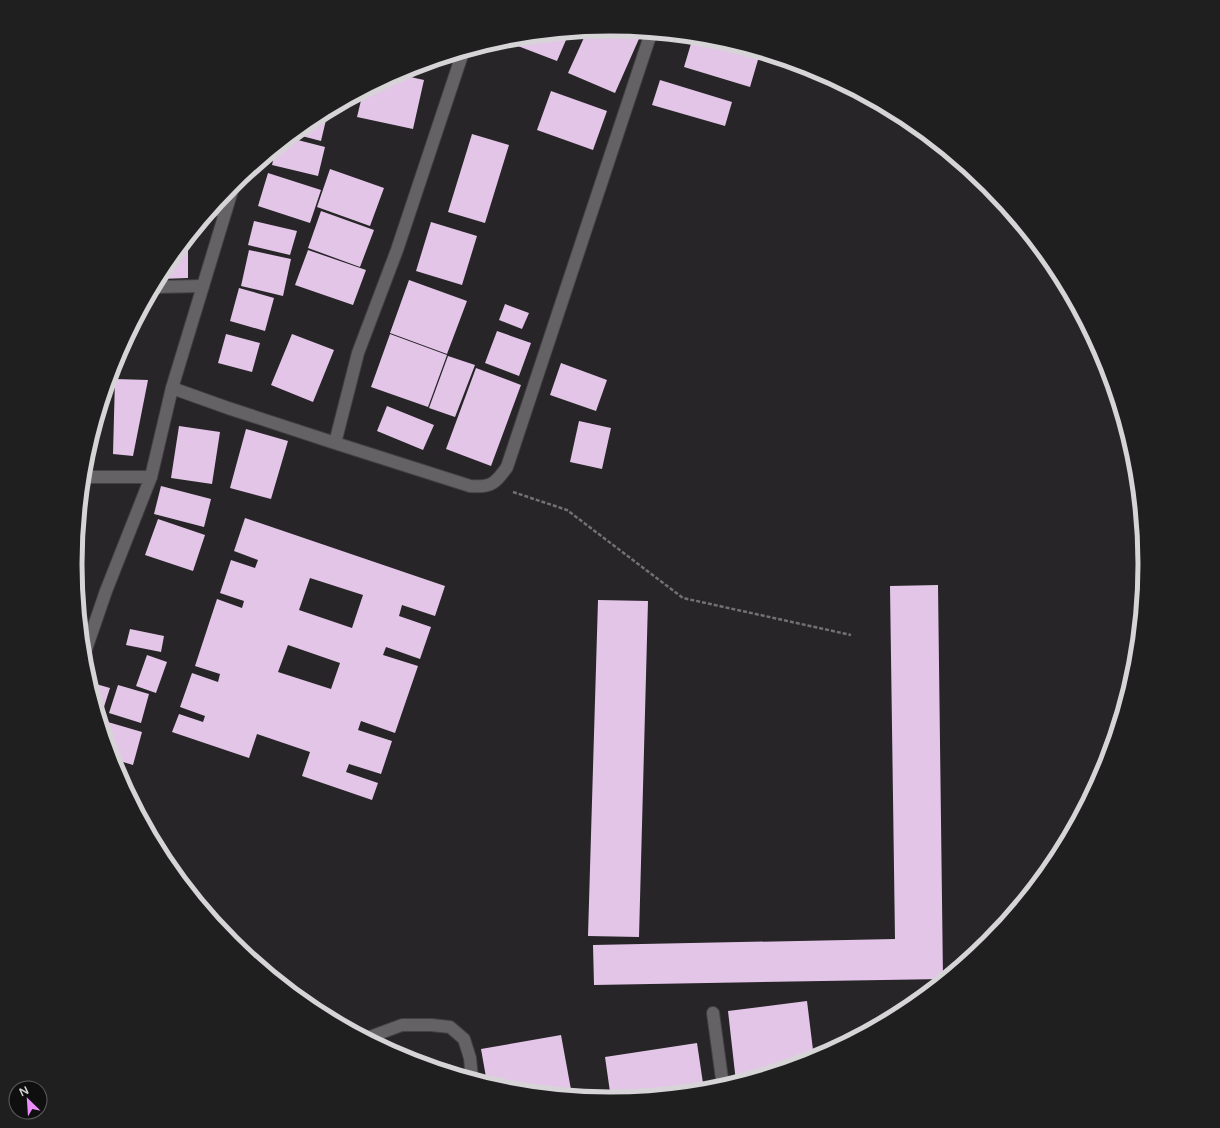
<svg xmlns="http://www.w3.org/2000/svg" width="1220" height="1128" viewBox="0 0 1220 1128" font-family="'Varela Round',sans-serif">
<rect width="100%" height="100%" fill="#272528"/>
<path fill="#e3c5e8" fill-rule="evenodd" d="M610,29L642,32L615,93L568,73L587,31Z
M569,33L557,61L502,40L506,39Z
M693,37L715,39L760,53L750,87L684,67Z
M397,74L424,80L413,129L357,117L363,92Z
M660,80L732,102L725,126L652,105Z
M551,91L607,111L593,150L537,130Z
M316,117L326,120L321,141L294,134Z
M472,134L509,145L485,223L448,212Z
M290,138L325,147L318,176L272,165L276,149Z
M330,169L384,188L370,226L317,207Z
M268,173L321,190L310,223L258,206Z
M321,211L374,230L360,267L308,248Z
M254,221L297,231L290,255L248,245Z
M431,222L477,236L462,285L416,271Z
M188,239V278L159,279L165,267Z
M249,250L291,259L283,296L241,286Z
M308,250L366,270L353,305L295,285Z
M409,280L467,301L447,354L390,333Z
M239,288L274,298L265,331L230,321Z
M505,304L529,313L522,329L499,320Z
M497,331L531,343L519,376L485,363Z
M226,334L260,343L252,372L218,363Z
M292,334L334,350L313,402L271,385Z
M390,334L447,355L428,407L371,387Z
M448,356L475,365L455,417L429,408Z
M561,363L607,380L596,411L550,395Z
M476,368L521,385L491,466L446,449Z
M115,379L148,380L133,456L113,454Z
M387,406L434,425L423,450L377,431Z
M579,421L611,428L602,469L570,462Z
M179,426L220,432L212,484L171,478Z
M246,429L288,441L271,499L230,488Z
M161,486L211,499L204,527L154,514Z
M245,518L445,586L435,616L402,605L399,616L431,627L420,659L386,647L383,655L418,666L395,733L361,721L358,730L392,741L381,774L349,764L346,772L378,783L372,800L302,776L310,752L257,734L249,758L172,732L179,714L203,722L205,716L180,707L192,673L218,682L220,674L195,666L217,599L242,608L244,601L220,593L231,560L255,568L258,560L234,551ZM310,578L363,595L352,628L299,610ZM288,645L340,663L331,689L278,672Z
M158,519L205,535L193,571L145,555Z
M938,585L943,979L594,985L593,945L895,939L890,586Z
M598,600L648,601L639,937L588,936Z
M130,629L164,636L161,652L126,645Z
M147,655L167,662L156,693L136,686Z
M96,684L110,688L103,710L97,708L93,694Z
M118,685L149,694L141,723L109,713Z
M101,720L142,732L133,765L113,759Z
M807,1001L814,1058L736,1082L728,1011Z
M561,1035L572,1095L505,1089L487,1083L481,1049Z
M697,1043L704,1090L611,1099L605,1057Z"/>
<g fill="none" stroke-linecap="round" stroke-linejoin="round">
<g stroke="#434144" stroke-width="14">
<path id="minor" d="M212,210H226
M154,287L203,286
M172,388L228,408L335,443L358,353L397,250L463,52
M335,443L470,486C491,488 496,483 507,467L651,33
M84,477H151
M713,1013L723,1086
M367,1038L402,1025H431L450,1027L464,1039L470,1058L472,1079"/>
</g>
<g stroke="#434144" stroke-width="14">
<path id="tertiary" d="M84,655L106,591L151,477L172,388L234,184"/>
</g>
<path stroke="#727073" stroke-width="2.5" stroke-dasharray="4 2" stroke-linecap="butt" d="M513,492L567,510L683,598L851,635"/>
<use href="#minor" stroke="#656265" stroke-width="12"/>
<use href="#tertiary" stroke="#656265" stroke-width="12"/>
</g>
<path d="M0 0H1220V1128H0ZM82 564a528 528 0 1 1 1056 0a528 528 0 1 1-1056 0Z" fill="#201f20" fill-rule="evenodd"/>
<path fill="none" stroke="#d6d4d6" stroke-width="5" d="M82 564a528 528 0 1 1 1056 0a528 528 0 1 1-1056 0Z"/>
<g transform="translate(28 1100) rotate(335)"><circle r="19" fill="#100f10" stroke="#5f5e5f"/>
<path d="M0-3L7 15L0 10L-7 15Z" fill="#eb8dfc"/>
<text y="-6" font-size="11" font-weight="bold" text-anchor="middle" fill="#d6d4d6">N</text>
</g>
</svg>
